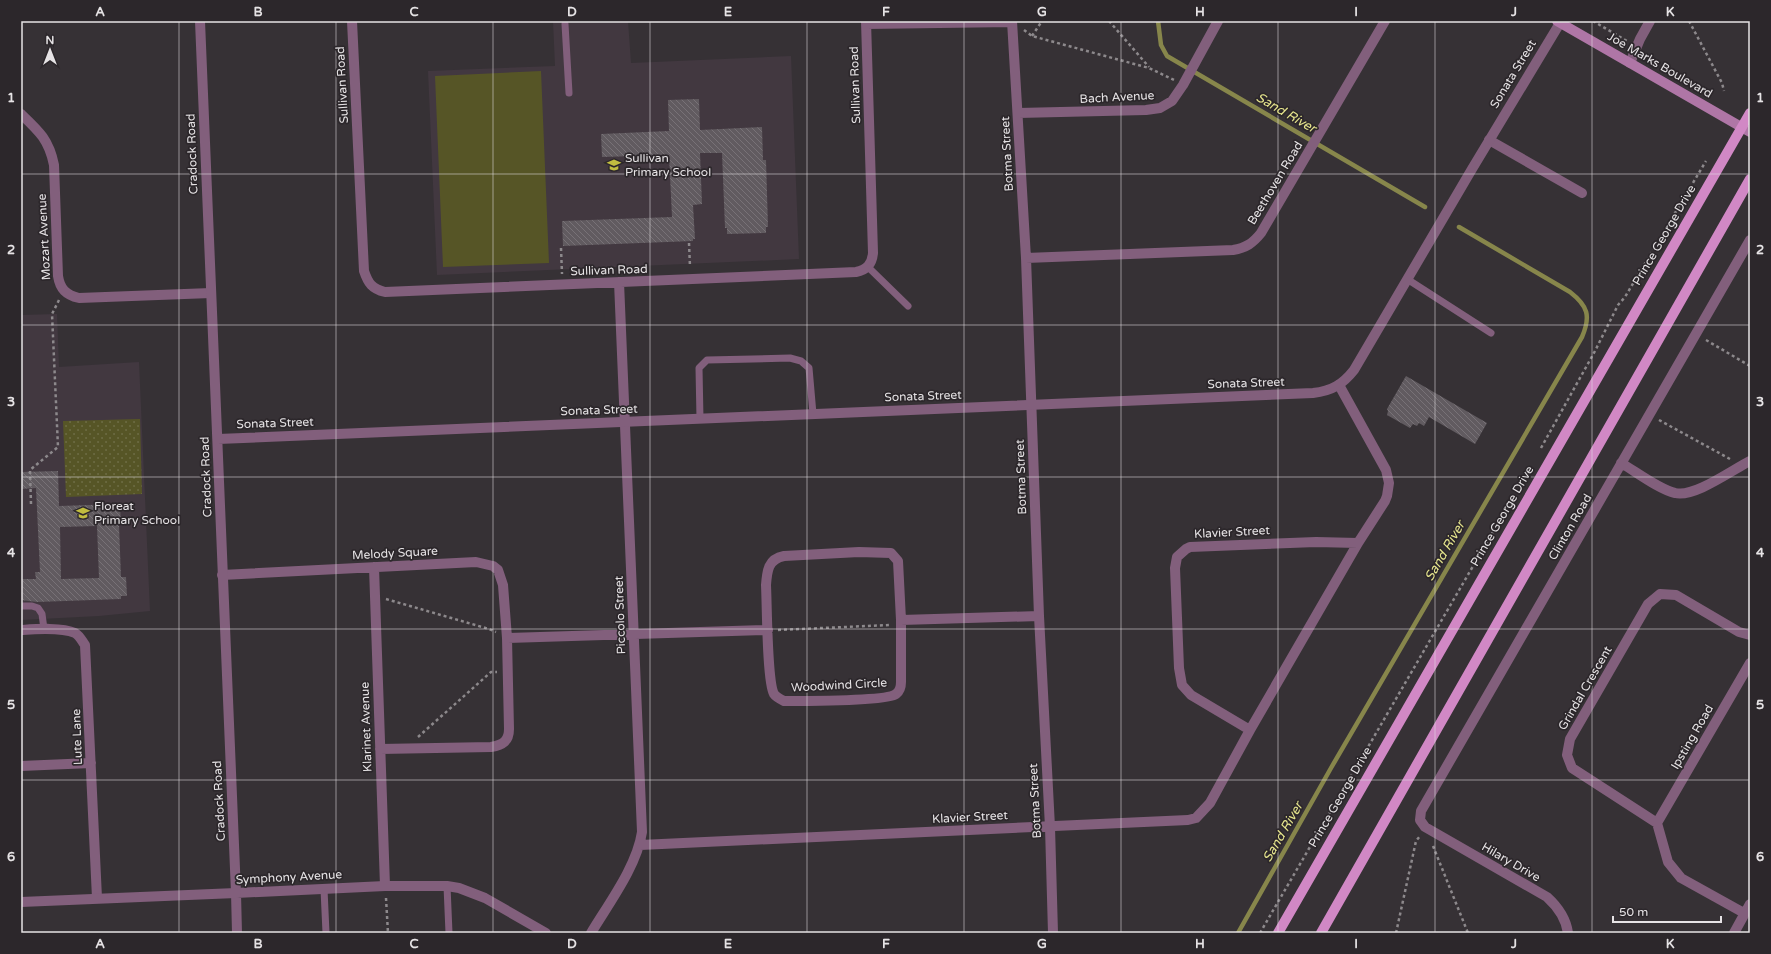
<svg xmlns="http://www.w3.org/2000/svg" width="1771" height="954" viewBox="0 0 1771 954" font-family="'Varela Round',sans-serif">
<defs>
<pattern id="park-dots" width="8" height="8" patternUnits="userSpaceOnUse"><rect width="8" height="8" fill="#565526"/><path d="M2 2h.1M6 6h.1" fill="none" stroke="#6e6d45" stroke-width="1.8" stroke-linecap="round"/></pattern>
<pattern id="building-back-hatch" width="6" height="6" patternUnits="userSpaceOnUse"><rect width="6" height="6" fill="#615b60"/><path d="M-1 5l2 2M0 0l6 6M5-1l2 2" fill="none" stroke="#787277"/></pattern>
</defs>
<rect width="100%" height="100%" fill="#363135"/>
<path fill="#423840" d="M553,21H628L631,63L791,56L799,259L437,275L428,71L555,66Z
M57,314L59,367L139,362L150,611L99,616L21,620V315Z"/>
<path fill="#565526" d="M541,71L549,263L443,267L435,76Z"/>
<path fill="url(#park-dots)" d="M140,419L142,494L66,497L63,421Z"/>
<g fill="none" stroke-linecap="round" stroke-linejoin="round">
<path stroke="#87864b" stroke-width="4.5" d="M1158,21L1161,45L1167,56L1425,207
M1238,933L1331,768L1582,337C1591,316 1588,306 1570,292L1459,227"/>
</g>
<path fill="url(#building-back-hatch)" fill-rule="evenodd" d="M699,99L700,130L762,127L763,160H766L768,227H766V233L727,234V228H725L722,153H700L702,204L693,205L695,239H693V241L563,246L562,221L672,217L669,155L602,157L601,134L669,131L668,100Z
M1406,376L1487,423L1475,444L1429,417L1424,426L1419,423L1417,426L1413,424L1410,428L1387,415L1388,411L1387,409Z
M58,471L59,506L120,504L121,525H119L121,577H126L127,596H121V599L37,602L21,600V579H36L35,572H40L36,488L21,489V472ZM97,526L99,578L61,579L60,527Z"/>
<g fill="none" stroke-linecap="round" stroke-linejoin="round">
<path stroke="#8d898c" stroke-width="2.5" stroke-dasharray="3 3" stroke-linecap="butt" d="M1109,21L1149,67
M1593,21L1627,41
M1689,21L1722,83L1724,91
M1024,30L1032,36L1149,68L1174,80
M1032,36L1042,21
M689,243L690,267
M561,248L562,274
M1706,340L1750,366
M1659,420L1730,459
M1541,448L1595,351L1618,305L1625,297L1706,161
M31,504L30,470L58,447L52,314L59,300
M386,599L489,629L496,632
M778,630L889,625
M418,737L491,672H497
M1433,846L1468,933
M386,898L388,933
M1260,933L1530,468
M1396,933L1416,841L1420,836"/>
<path stroke="#825f7c" stroke-width="7" d="M565,24L569,93
M868,267L908,306
M1407,279L1491,333
M700,419L699,368L707,360L790,358L801,361L809,368L813,414
M21,606H32L38,608L42,614L44,629
M447,886L449,933
M324,889L326,933"/>
<path stroke="#825f7c" stroke-width="10" d="M352,21L364,271C368,283 372,289 385,292L856,272C867,270 872,264 873,253L866,21
M1012,21L1026,258L1039,616L1050,827L1053,933
M866,24L1012,22
M1630,63L1640,39L1650,21
M1018,113L1146,110L1160,108L1172,101L1183,85L1218,21
M21,114C39,131 49,140 54,165L58,276C60,289 66,295 79,298L211,293
M1489,140L1582,193
M1026,258L1233,250C1246,248 1253,243 1261,233L1385,21
M1621,463C1635,471 1660,490 1675,493C1694,498 1732,470 1750,461
M859,552L891,553L898,561L901,620V682C901,686 900,691 896,694C887,701 801,701 784,701C780,699 776,697 774,694C767,682 767,603 766,585C767,571 768,559 784,556Z
M374,567L385,886
M222,575L476,562L493,566L498,570L503,585L507,638L509,729C509,741 503,745 491,747L380,749
M901,620L1039,616
M21,630C36,629 62,627 75,633C80,636 82,641 85,645L97,898
M507,638L768,630
M1250,730L1191,695L1182,685L1179,668L1175,568L1177,557L1186,549L1190,547L1316,542L1358,543
M21,766L91,763
M1657,823L1750,663
M640,845L1188,820L1196,818L1210,803L1250,730L1358,543L1385,501L1387,496L1389,483L1386,470L1339,385
M1744,913L1681,878L1668,862L1657,823L1572,768L1567,755L1570,739L1648,604L1660,594L1676,595L1739,632L1750,635
M237,933L236,893L385,886H447L459,888L485,898L546,933
M591,933C609,903 637,866 642,832L619,282
M1568,933C1566,918 1558,907 1547,897L1425,827L1420,820L1421,811L1750,240
M1734,933L1750,904"/>
<path stroke="#825f7c" stroke-width="10" d="M218,439L1313,393C1332,391 1343,384 1354,370L1472,169L1560,23
M21,902L236,893L200,21"/>
<path stroke="#af76a6" stroke-width="10" d="M1557,21L1750,132"/>
<path stroke="#d188c5" stroke-width="10" d="M1278,933L1750,113
M1321,933L1750,179"/>
</g>
<path fill="none" stroke="#e6e3e5" stroke-width="1" stroke-opacity="0.55" d="M179,21V933M336,21V933M493,21V933M650,21V933M807,21V933M964,21V933M1121,21V933M1278,21V933M1435,21V933M1592,21V933M21,174H1750M21,325H1750M21,477H1750M21,629H1750M21,780H1750"/>
<defs>
<g id="school-bare" transform="scale(1.08)"><path d="M0-5L7-2L0 1L-7-2ZM-4 1L0 2.5L4 1V4Q0 6-4 4Z" fill="#c1bd40" stroke="#2c272b" stroke-width="2.5" paint-order="stroke"/></g>
</defs>
<g fill-rule="evenodd">
<use href="#school-bare" x="614" y="165"/>
<use href="#school-bare" x="83" y="513"/>
</g>
<g text-anchor="middle" dominant-baseline="central" stroke-width="3.5" stroke-linejoin="round" paint-order="stroke">
<g font-size="12" fill="#e6e3e5" stroke="#2c272b">
<text transform="translate(1660 65) rotate(30)">Joe Marks Boulevard</text>
<text transform="translate(1513 74) rotate(-59)">Sonata Street</text>
<text transform="translate(342 85) rotate(-93)">Sullivan Road</text>
<text transform="translate(855 85) rotate(-92)">Sullivan Road</text>
<text transform="translate(1117 97) rotate(-3)">Bach Avenue</text>
<text transform="translate(192 154) rotate(-92)">Cradock Road</text>
<text transform="translate(1007 154) rotate(-93)">Botma Street</text>
<text transform="translate(1275 183) rotate(-59)">Beethoven Road</text>
<text transform="translate(1664 235) rotate(-60)">Prince George Drive</text>
<text transform="translate(44 237) rotate(-93)">Mozart Avenue</text>
<text transform="translate(609 270) rotate(-2)">Sullivan Road</text>
<text transform="translate(1246 383) rotate(-2)">Sonata Street</text>
<text transform="translate(923 396) rotate(-2)">Sonata Street</text>
<text transform="translate(599 410) rotate(-2)">Sonata Street</text>
<text transform="translate(275 423) rotate(-2)">Sonata Street</text>
<text transform="translate(206 477) rotate(-92)">Cradock Road</text>
<text transform="translate(1021 477) rotate(-92)">Botma Street</text>
<text transform="translate(1502 516) rotate(-60)">Prince George Drive</text>
<text transform="translate(1570 527) rotate(-60)">Clinton Road</text>
<text transform="translate(1232 532) rotate(-3)">Klavier Street</text>
<text transform="translate(395 553) rotate(-3)">Melody Square</text>
<text transform="translate(620 615) rotate(-92)">Piccolo Street</text>
<text transform="translate(839 685) rotate(-3)">Woodwind Circle</text>
<text transform="translate(1585 688) rotate(-60)">Grindal Crescent</text>
<text transform="translate(366 727) rotate(-92)">Klarinet Avenue</text>
<text transform="translate(77 737) rotate(-92)">Lute Lane</text>
<text transform="translate(1692 737) rotate(-60)">Ipsting Road</text>
<text transform="translate(1340 797) rotate(-60)">Prince George Drive</text>
<text transform="translate(219 801) rotate(-93)">Cradock Road</text>
<text transform="translate(1035 801) rotate(-93)">Botma Street</text>
<text transform="translate(970 817) rotate(-3)">Klavier Street</text>
<text transform="translate(1511 862) rotate(30)">Hilary Drive</text>
<text transform="translate(289 877) rotate(-3)">Symphony Avenue</text>
</g>
<g font-size="12" fill="#e6e3e5" stroke="#2c272b" text-anchor="start">
<text x="625" y="158">Sullivan<tspan x="625" dy="14">Primary School</tspan></text>
<text x="94" y="506">Floreat<tspan x="94" dy="14">Primary School</tspan></text>
</g>
<g font-size="13" font-style="italic" fill="#e7e68e" stroke="#2c272b">
<text transform="translate(1286 113) rotate(30)">Sand River</text>
<text transform="translate(1445 551) rotate(-60)">Sand River</text>
<text transform="translate(1283 832) rotate(-60)">Sand River</text>
</g>
</g>
<rect width="1771" height="954" fill="none" stroke="#2c272b" stroke-width="44"/>
<g transform="translate(50 50)" stroke="#2c272b" stroke-width="3" paint-order="stroke">
<path d="M0-3L7 15L0 10L-7 15Z" fill="#e6e3e5"/>
<text y="-6" font-size="11" font-weight="bold" text-anchor="middle" fill="#e6e3e5">N</text>
</g>
<path d="M1613 916v6h108v-6" fill="none" stroke="#e6e3e5" stroke-width="2"/>
<text x="1619" y="916" font-size="12" fill="#e6e3e5" stroke="#2c272b" stroke-width="3" paint-order="stroke">50 m</text>
<rect x="22" y="22" width="1727" height="910" fill="none" stroke="#e6e3e5" stroke-width="1.5"/>
<g font-size="13" text-anchor="middle" font-weight="bold" fill="#e6e3e5">
<text x="100" y="16">A</text>
<text x="258" y="16">B</text>
<text x="414" y="16">C</text>
<text x="572" y="16">D</text>
<text x="728" y="16">E</text>
<text x="886" y="16">F</text>
<text x="1042" y="16">G</text>
<text x="1200" y="16">H</text>
<text x="1356" y="16">I</text>
<text x="1514" y="16">J</text>
<text x="1670" y="16">K</text>
<text x="11" y="102">1</text>
<text x="1760" y="102">1</text>
<text x="11" y="254">2</text>
<text x="1760" y="254">2</text>
<text x="11" y="406">3</text>
<text x="1760" y="406">3</text>
<text x="11" y="557">4</text>
<text x="1760" y="557">4</text>
<text x="11" y="709">5</text>
<text x="1760" y="709">5</text>
<text x="11" y="861">6</text>
<text x="1760" y="861">6</text>
<text x="100" y="948">A</text>
<text x="258" y="948">B</text>
<text x="414" y="948">C</text>
<text x="572" y="948">D</text>
<text x="728" y="948">E</text>
<text x="886" y="948">F</text>
<text x="1042" y="948">G</text>
<text x="1200" y="948">H</text>
<text x="1356" y="948">I</text>
<text x="1514" y="948">J</text>
<text x="1670" y="948">K</text>
</g>
</svg>
